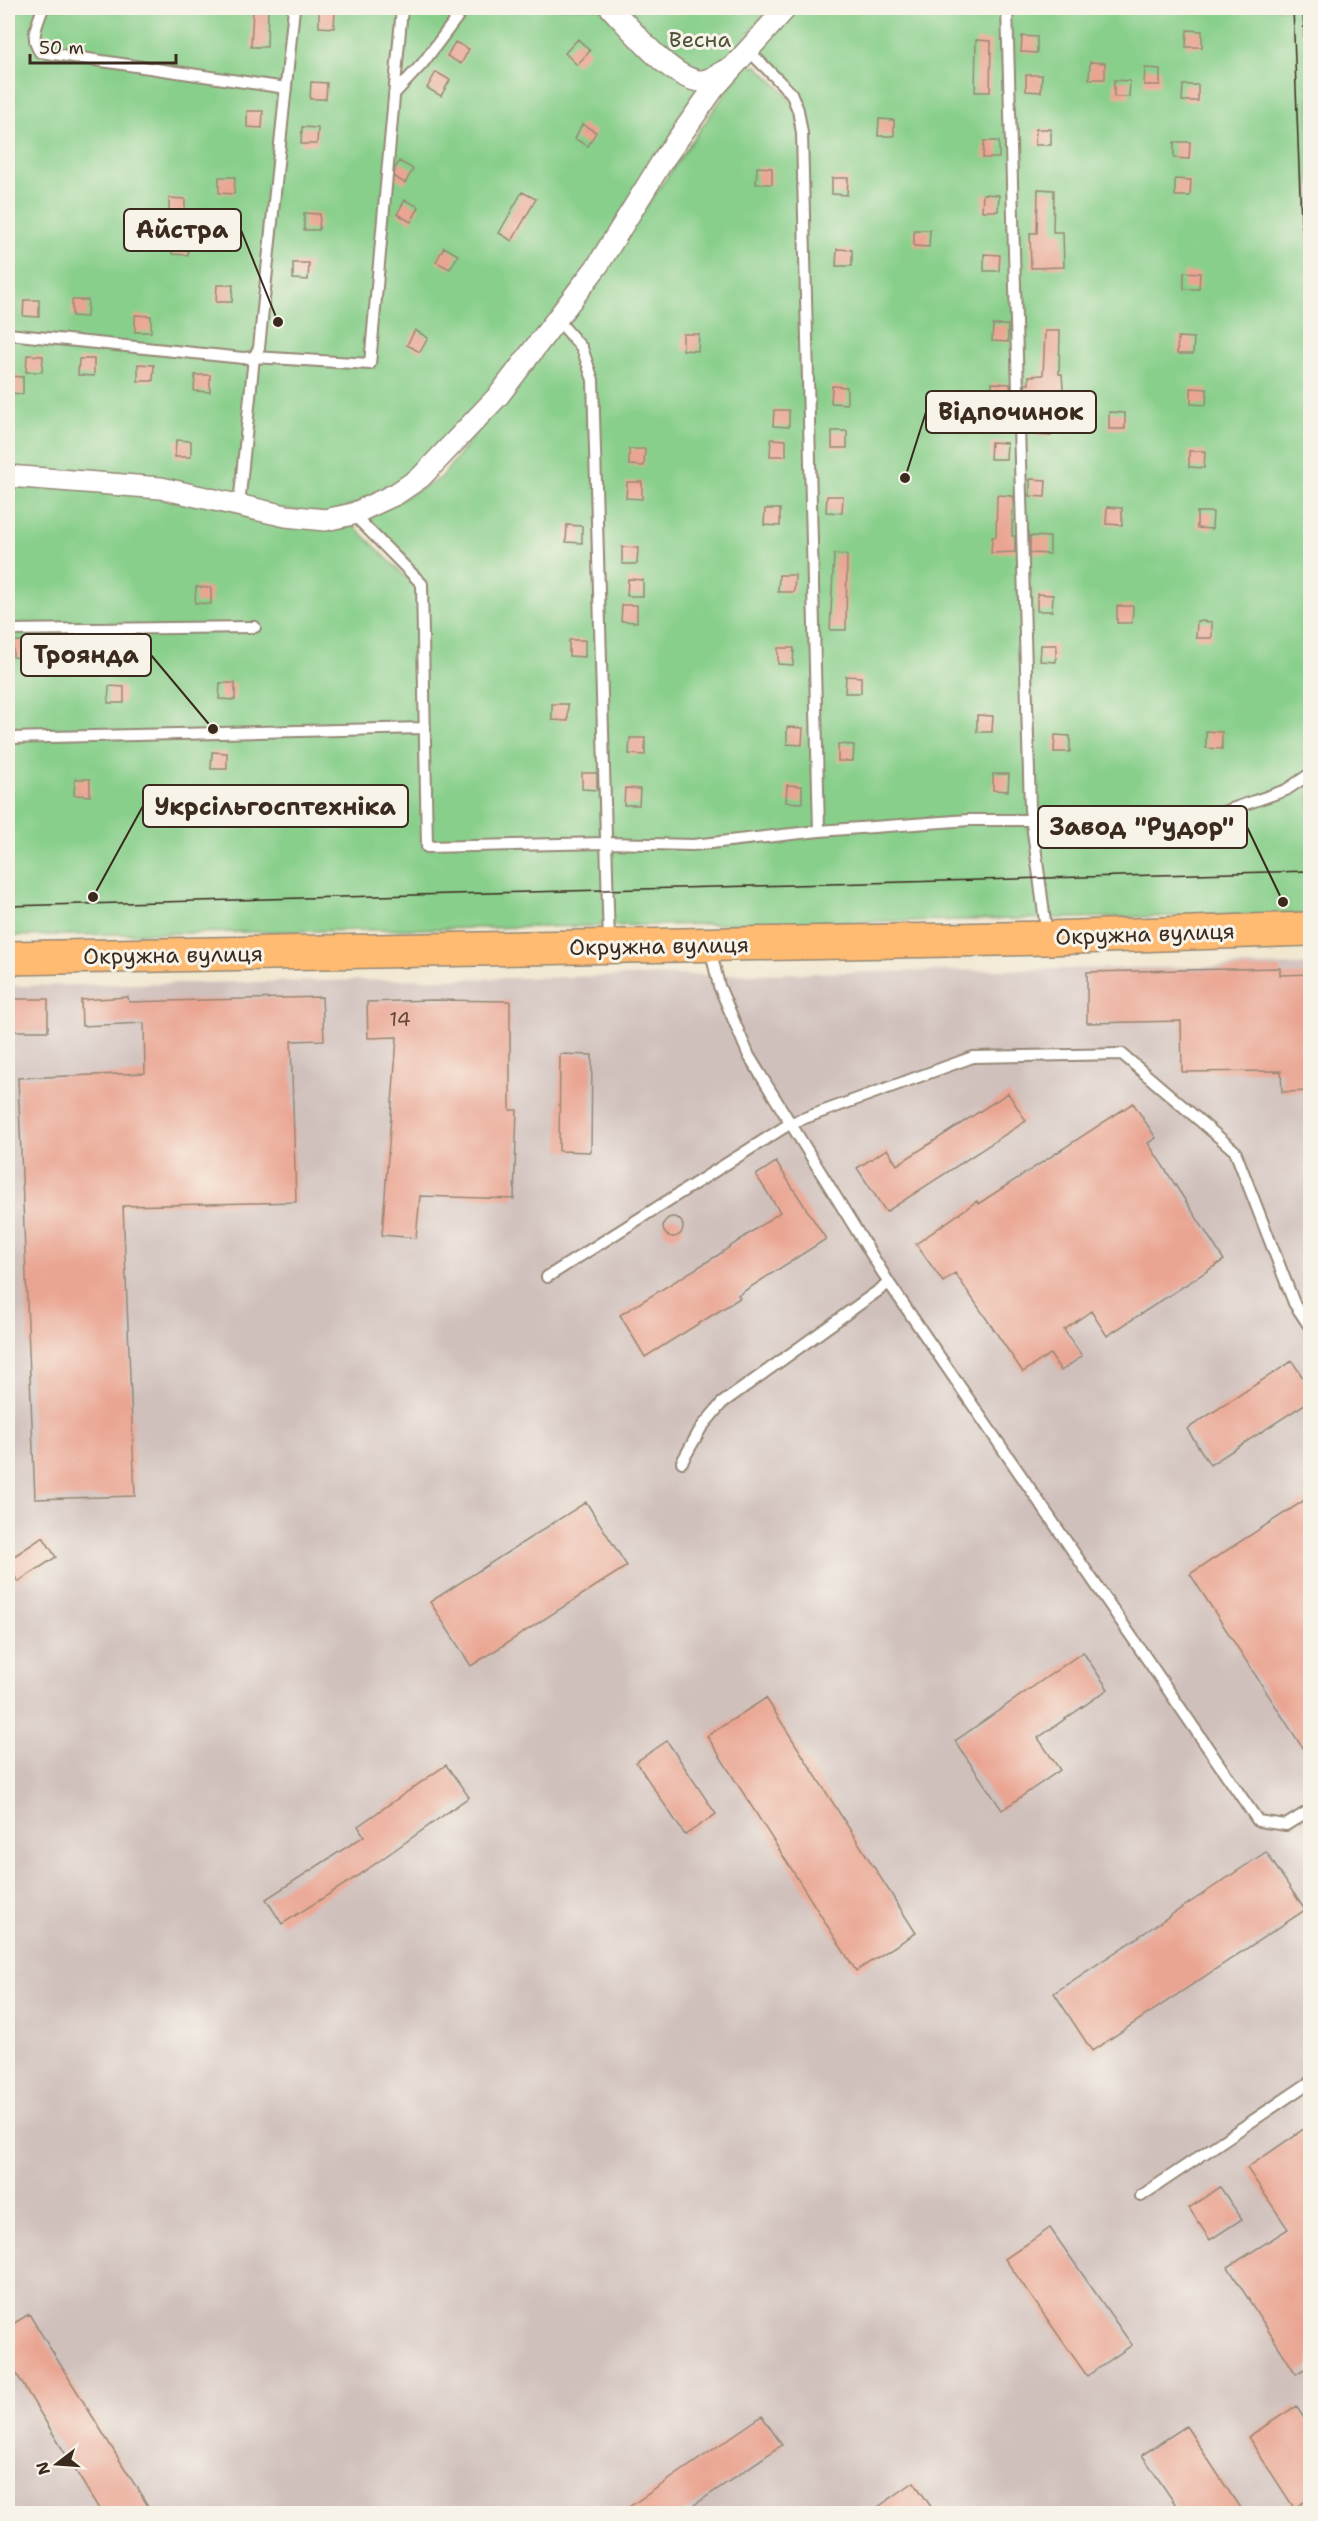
<svg xmlns="http://www.w3.org/2000/svg" width="1318" height="2521" viewBox="0 0 1318 2521" font-family="'Shantell Sans',sans-serif">
<rect width="100%" height="100%" fill="#f7f3e8"/>
<filter id="ink" filterUnits="userSpaceOnUse"><feTurbulence type="fractalNoise" baseFrequency=".0167" numOctaves="2"/><feDisplacementMap in="SourceGraphic" scale="12" xChannelSelector="R" yChannelSelector="G"/><feConvolveMatrix kernelMatrix="1 2 1 2 8 2 1 2 1" color-interpolation-filters="sRGB"/></filter>
<filter id="wash" filterUnits="userSpaceOnUse"><feTurbulence type="fractalNoise" baseFrequency=".008" numOctaves="4" result="noise"/><feDisplacementMap in="SourceGraphic" scale="24" xChannelSelector="R" yChannelSelector="G"/><feGaussianBlur stdDeviation="1.35" result="paint"/><feColorMatrix in="noise" values="0 0 0 0 0 0 0 0 0 0 0 0 0 0 0 0 0 1.4 0 .05"/><feComposite in="paint" operator="in"/></filter>
<g filter="url(#wash)">
<rect width="100%" height="100%" fill="#f1e7cf"/>
<path fill="#d0c0bc" d="M1310,965V2513H8V986Z"/>
<path fill="#88cf8b" stroke="#627c54" stroke-width="1.5" d="M8,8H601L639,47L704,90L594,259L501,385L397,488L326,515L8,469Z
M624,8H769L726,63L709,71H690L648,34Z
M792,8H1310V914L8,936V483L160,494L327,526H354L414,585L421,576L365,519L441,478L602,270L745,65L757,66L787,95L793,106L801,96L764,57L759,46Z"/>
<g id="blocks">
<path fill="#eaa492" d="M253,8H268L267,47H251Z
M319,10L335,11L334,28L319,27Z
M1187,30L1202,31V47H1186Z
M1022,36L1037,37V53L1021,52Z
M578,39L590,51L577,65L565,53Z
M976,40L991,41L990,92H975Z
M455,42L469,49L461,64L447,56Z
M1090,62L1105,63V79H1089Z
M1145,68L1160,69V85H1144Z
M436,72L450,80L441,96L427,88Z
M1026,75H1042L1041,92L1026,91Z
M1114,80L1130,81L1129,97H1114Z
M311,82L327,83L326,99H310Z
M1183,85H1198V101H1182Z
M247,111H263L262,128L247,127Z
M879,119L894,120V136H878Z
M582,124L596,132L588,146L575,139Z
M302,127L318,128L317,144H301Z
M1036,129H1051V145H1035Z
M984,141H999V158H983Z
M1174,142H1190L1189,159L1174,158Z
M399,161L413,169L405,183L394,177L395,169Z
M757,167L772,168V184H756Z
M219,177H235L234,194L219,193Z
M832,178H848L847,195L832,194Z
M1175,179L1191,180L1190,196H1175Z
M1038,189L1054,190L1053,232H1063L1064,267L1031,268L1030,233H1037Z
M522,192L536,199L512,241L499,233Z
M983,194L999,195L998,211H982Z
M169,198L185,199V215H169Z
M405,200L419,207L411,222L397,214Z
M304,213L320,214L319,230H304Z
M914,230H930L929,247L914,246Z
M172,238H188V255L172,254Z
M444,247L458,255L450,269L436,262Z
M837,249L852,250V266H836Z
M984,254L1000,255L999,271H984Z
M293,263H309L308,280L293,279Z
M1184,272L1200,273L1199,289H1184Z
M217,285H233L232,302H216Z
M24,300H39V317L23,316Z
M72,300H88L87,317L72,316Z
M135,315L151,316V332H135Z
M993,325H1008V342L992,341Z
M415,330L428,338L420,352L407,345Z
M1045,331H1060L1059,374H1062L1064,402L1051,403V436L1035,435L1036,404H1031L1030,401H1026L1025,384H1029V376L1043,375Z
M683,334H699L698,351L683,350Z
M1178,337L1194,338L1193,354H1177Z
M27,355L43,356L42,372H26Z
M79,359H94V376L78,375Z
M138,364L154,365L153,381H138Z
M195,375H210V392L194,391Z
M8,376L23,377V394L8,393Z
M992,383L1010,384L1011,400H992Z
M832,386L847,387V404L831,403Z
M1191,388L1207,389L1206,405L1191,404Z
M774,410H789V427L773,426Z
M1109,412L1125,413V429H1109Z
M832,431H847V448H832Z
M771,439L786,440V456H770Z
M176,440L191,441V457H175Z
M991,442L1007,443L1006,459H990Z
M629,449H645L644,466L629,465Z
M1189,451H1205L1204,468L1189,467Z
M1030,479L1046,480L1045,497L1030,496Z
M627,482H642V499L626,498Z
M997,495L1013,496L1012,536H1015V552L991,553L992,537H996Z
M827,496H843L842,513L826,512Z
M1107,507L1122,508V525L1106,524Z
M765,509H780V526L764,525Z
M1197,512H1213L1212,529L1197,528Z
M567,525L582,526V543L566,542Z
M1030,536L1050,537V554L1030,553Z
M622,547L638,548L637,564H622Z
M834,554L847,555L846,630H830Z
M779,575H795L794,592H778Z
M628,579L643,580V596H627Z
M196,587L211,588V604L195,603Z
M1037,594L1053,595L1052,611H1037Z
M622,605H637V622L621,621Z
M1117,606H1133L1132,623H1117Z
M1197,621L1212,622V638H1196Z
M569,640H585V657L569,656Z
M13,641H29L28,658L13,657Z
M1041,645H1056V662L1040,661Z
M778,648H794L793,665L778,664Z
M846,676L861,677V693H845Z
M220,683H235V700L219,699Z
M109,686L124,687V703H108Z
M552,704H568V721L552,720Z
M977,715L993,716L992,732H977Z
M787,727L803,728L802,745L787,744Z
M1206,731L1222,732V749L1206,748Z
M1055,735L1070,736V752H1054Z
M630,738H645V755L629,754Z
M838,744L854,745L853,761H838Z
M212,752L227,753V769H211Z
M582,773H597V790L582,789Z
M993,774H1009L1008,791L993,790Z
M75,779H90V796L74,795Z
M787,785L802,786V803L786,802Z
M625,788L640,789L639,805H624Z
M1280,968V975L1311,974V1091L1282,1092L1281,1071L1182,1072L1181,1021L1087,1023V972Z
M128,997L129,1002L322,997L324,1040L291,1041L296,1202L123,1206L135,1496L35,1499L18,1078L145,1073L144,1023L82,1026L81,1000Z
M8,999H48V1031H8Z
M431,1000L510,1001V1110H517L514,1199L420,1196L416,1238L382,1235L397,1037L368,1038L367,1002Z
M560,1054L592,1055L591,1152L559,1151Z
M1008,1093L1026,1121L886,1212L857,1168L887,1149L897,1165Z
M1133,1103L1156,1138L1148,1143L1224,1260L1107,1336L1091,1311L1064,1330L1082,1356L1061,1371L1050,1354L1023,1372L955,1273L943,1282L916,1244L977,1201L978,1204Z
M776,1162L826,1239L738,1295L740,1298L645,1357L620,1315L718,1255L780,1212L756,1175Z
M663 1227a10 10 0 1 1 20 0a10 10 0 1 1-20 0Z
M1292,1361L1311,1390V1400L1210,1465L1187,1429Z
M1311,1496V1761L1190,1574Z
M586,1502L627,1566L471,1666L430,1602Z
M43,1537L56,1557L18,1582L8,1565V1560Z
M1083,1652L1108,1689L1038,1738L1060,1770L1002,1810L955,1741Z
M766,1698L916,1933L856,1971L707,1736Z
M667,1741L716,1814L685,1835L636,1762Z
M446,1765L469,1797L358,1876L282,1924L266,1899L364,1836L358,1826Z
M1266,1852L1305,1910L1092,2051L1054,1993Z
M1311,2124V2365L1296,2374L1228,2267L1288,2229L1247,2168Z
M1220,2187L1242,2219L1210,2240L1189,2208Z
M1050,2228L1132,2345L1087,2376L1005,2259Z
M29,2314L153,2514H102L8,2360V2327Z
M1296,2406L1311,2429V2498L1294,2508L1248,2437Z
M762,2416L782,2445L681,2514H619Z
M1186,2426L1244,2514H1182L1142,2455Z
M914,2482L936,2514H868Z"/>
</g>
</g>
<g filter="url(#ink)">
<use href="#blocks" fill-opacity="0" stroke="#968876" stroke-width="1.5"/>
<g fill="none" stroke-linecap="round" stroke-linejoin="round">
<g stroke="#968876" stroke-width="14">
<path id="lane" d="M43,8C38,23 29,37 40,52L286,88
M1007,8L1030,809L1047,936
M748,50L791,93L798,110L802,133L819,831
M394,94L423,63L464,8
M557,319L582,348L593,380L609,943
M8,334L243,358L254,357L259,348L294,8
M239,505L254,357L370,364L402,8
M353,514L422,584L427,847L606,843L693,845L819,831L969,820H1032L1220,813L1286,790L1310,774
M8,630L255,627
M8,738L425,728
M547,1277L791,1123L973,1057L1122,1054L1235,1151L1294,1303L1310,1327
M889,1283L1258,1821L1286,1825L1310,1810
M682,1462L701,1428L722,1403L889,1283L749,1056L719,986L710,948
M1141,2196L1310,2082"/>
</g>
<g stroke="#968876" stroke-width="24">
<path id="street" d="M611,8C630,28 672,80 701,81C710,81 719,74 726,70
M8,476L161,488L286,516L325,520L353,514L396,494L421,477L499,395L598,265L663,160L714,88L786,8"/>
</g>
<g stroke="#968876" stroke-width="36">
<path id="primary" d="M8,958L1048,938L1310,929"/>
</g>
<use href="#lane" stroke="#fff" stroke-width="10"/>
<use href="#street" stroke="#fff" stroke-width="21"/>
<use href="#primary" stroke="#febb71" stroke-width="33"/>
<path stroke="#3b2a1e" stroke-width="1.5" d="M1293,8L1301,220L1310,279
M1303,8L1310,182
M8,906L1310,871"/>
</g>
</g>
<g text-anchor="middle" dominant-baseline="central" stroke-width="6" stroke-linejoin="round" paint-order="stroke">
<g font-size="20" fill="#67483b">
<text x="400" y="1019">14</text>
</g>
<g font-size="22" fill="#4e5339" stroke="#f7f3e8">
<text x="700" y="39">Весна</text>
</g>
<g font-size="22" fill="#3b2a1e" stroke="#f7f3e8">
<text transform="translate(1145 934) rotate(-2)">Окружна вулиця</text>
<text transform="translate(659 946) rotate(-1)">Окружна вулиця</text>
<text transform="translate(173 955) rotate(-1)">Окружна вулиця</text>
</g>
</g>
<path fill="none" stroke="#3b2a1e" stroke-width="2" d="M278 322L241 230M905 478L926 412M213 729L151 655M93 897L143 806M1283 902L1247 827"/>
<g fill="#3b2a1e" stroke="#f7f3e8" stroke-width="2">
<circle cx="278" cy="322" r="6"/>
<circle cx="905" cy="478" r="6"/>
<circle cx="213" cy="729" r="6"/>
<circle cx="93" cy="897" r="6"/>
<circle cx="1283" cy="902" r="6"/>
</g>
<g fill="#f7f3e8" stroke="#3b2a1e" stroke-width="2">
<rect x="124" y="209" width="117" height="42" rx="6"/>
<rect x="926" y="391" width="170" height="42" rx="6"/>
<rect x="21" y="634" width="130" height="42" rx="6"/>
<rect x="143" y="785" width="265" height="42" rx="6"/>
<rect x="1038" y="806" width="209" height="42" rx="6"/>
</g>
<g font-size="24" text-anchor="middle" font-weight="bold" fill="#3b2a1e">
<text x="182" y="238">Айстра</text>
<text x="1011" y="420">Відпочинок</text>
<text x="86" y="663">Троянда</text>
<text x="275" y="815">Укрсільгосптехніка</text>
<text x="1142" y="835">Завод "Рудор"</text>
</g>
<rect width="1318" height="2521" fill="none" stroke="#f7f3e8" stroke-width="30"/>
<g transform="translate(57 2464) rotate(253)" stroke="#f7f3e8" stroke-width="4.5" paint-order="stroke">
<path d="M0-4.5L10 22L0 15L-10 22Z" fill="#3b2a1e"/>
<text y="-9" font-size="16" font-weight="bold" text-anchor="middle" fill="#3b2a1e">N</text>
</g>
<path d="M30 54v9h146v-9" fill="none" stroke="#3b2a1e" stroke-width="3"/>
<text x="39" y="54" font-size="18" fill="#3b2a1e" stroke="#f7f3e8" stroke-width="4.5" paint-order="stroke">50 m</text>
</svg>
